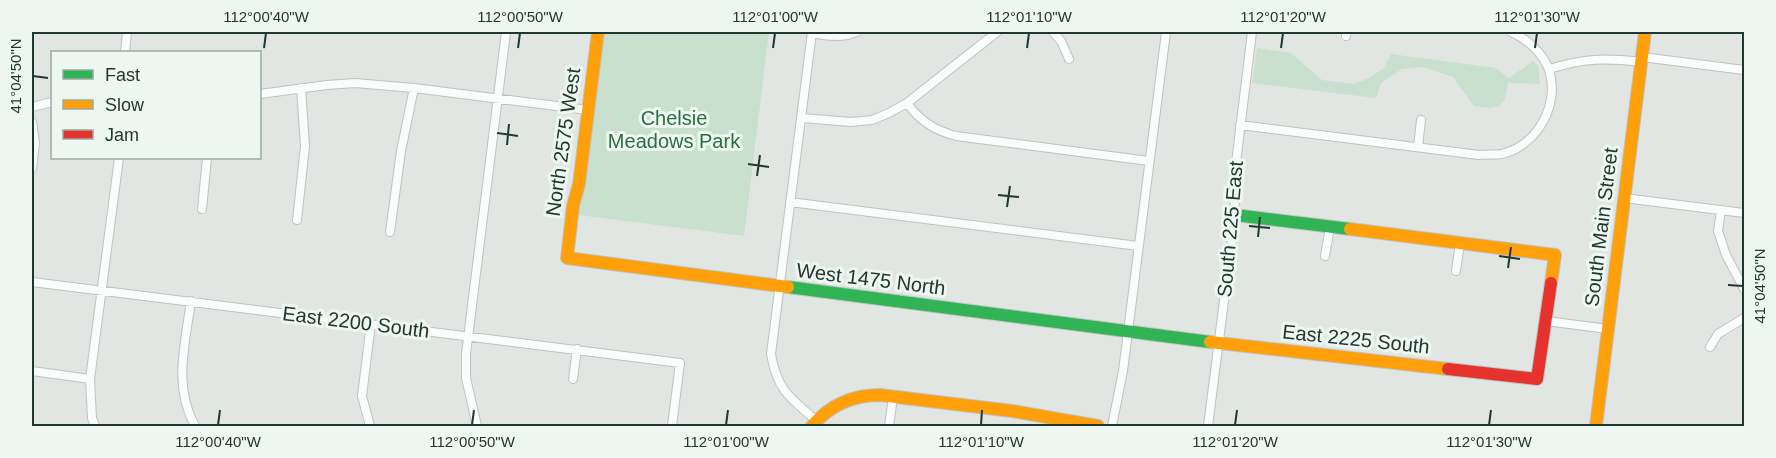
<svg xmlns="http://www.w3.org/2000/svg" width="1776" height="458" viewBox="0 0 1776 458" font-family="Helvetica,sans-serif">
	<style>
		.green { fill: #c9e0ce }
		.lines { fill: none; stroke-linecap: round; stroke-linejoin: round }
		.street-casing { stroke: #bec3c0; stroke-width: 10 }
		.fast-casing { stroke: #bdc4c0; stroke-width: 14 }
		.slow-casing { stroke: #bdc4c0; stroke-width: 14 }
		.jam-casing { stroke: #bdc4c0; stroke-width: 14 }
		.street { stroke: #fafbfb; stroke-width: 8 }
		.fast { stroke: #30b455; stroke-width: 12 }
		.slow { stroke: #ff9f0a; stroke-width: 12 }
		.jam { stroke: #e5322d; stroke-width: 12 }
		.ticks { fill: none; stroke: #20382f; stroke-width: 2 }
		.labels { text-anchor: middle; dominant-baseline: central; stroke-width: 6; stroke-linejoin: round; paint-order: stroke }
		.park-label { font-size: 20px; fill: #2b6e3f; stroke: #eef6f1 }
		.street-label { font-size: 20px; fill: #20382f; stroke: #eef6f1 }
		.neatline { fill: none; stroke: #20382f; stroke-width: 2 }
		.ticks-label { font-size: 15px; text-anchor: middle; fill: #20382f }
	</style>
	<rect width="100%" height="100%" fill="#e1e6e3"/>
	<path class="green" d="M604 32H769L744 236 578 215 585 186Z
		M1257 48 1291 53 1322 80 1354 84 1369 78 1384 68 1391 54 1496 68 1509 78 1533 61 1538 66 1540 84 1508 83 1505 99 1500 106 1490 108 1474 106 1453 77 1423 67 1402 69 1381 83 1376 98 1252 83Z"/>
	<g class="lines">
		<defs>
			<path id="street" d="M812 32 771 354C777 390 790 398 817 421
				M1053 32 1061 41 1069 59
				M812 33C828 36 842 38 857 32
				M1346 36 1347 32
				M125 52 127 32
				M1642 57 1744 70
				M1549 69C1586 58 1603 58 1641 62
				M260 94 327 85 355 83 414 88 588 110
				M907 103C920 121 934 130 956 136L1149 161
				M32 107 52 102
				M802 118 851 122 872 120 889 113 907 103 997 32
				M32 122 35 143 32 168
				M1240 125 1479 155C1487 154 1495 155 1502 154 1538 145 1560 104 1549 70 1543 53 1526 38 1511 32
				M1418 147 1421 120
				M1624 198 1744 213
				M790 202 1138 246
				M202 209 207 158
				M1721 210 1718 231 1726 255 1744 289
				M297 220 305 146 301 88
				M390 232 401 151 414 88
				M1325 256 1330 227
				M1456 271 1460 243
				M32 282 680 363 672 426
				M191 301C185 345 173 386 195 426
				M1546 321 1608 329
				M1710 347 1718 334 1744 318
				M32 371 90 379
				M573 379 577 349
				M95 426 92 418 90 379 119 158
				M370 426 362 396 371 323
				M477 426 466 378V354L506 32
				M889 426 893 397
				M1112 426 1123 371 1166 32
				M1208 426 1235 215 1234 179 1252 32"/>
			<path id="fast" d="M1235 215 1350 229
				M788 287 1210 342"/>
			<path id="slow" d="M598 32 579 184 573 206 567 258 788 287
				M1350 229 1555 255 1551 283
				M1210 342 1448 369
				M812 426C830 405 852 395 880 395L1012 411 1098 426
				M1596 426 1645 32"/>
			<path id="jam" d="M1448 369 1537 379 1551 283"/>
		</defs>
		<use href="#street" class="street-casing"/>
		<use href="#fast" class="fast-casing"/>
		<use href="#slow" class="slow-casing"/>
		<use href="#jam" class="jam-casing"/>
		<use href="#street" class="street"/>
		<use href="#fast" class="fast"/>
		<use href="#slow" class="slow"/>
		<use href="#jam" class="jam"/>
	</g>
	<path class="ticks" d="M264 48 266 33M518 48 520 33M773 48 775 33M1027 48 1029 33M1281 48 1283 33M1535 48 1537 33M33 76 48 78M497 133 518 136M507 145 509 124M748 164 769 167M757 176 760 155M998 195 1019 197M1007 207 1010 186M1249 226 1270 228M1258 237 1260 217M1499 256 1520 259M1508 268 1511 247M1728 285 1743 286M218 425 220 410M472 425 474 410M726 425 728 410M981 425 982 410M1235 425 1237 410M1489 425 1491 410"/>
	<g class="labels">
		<g class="park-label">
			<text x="674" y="118">Chelsie<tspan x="674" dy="23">Meadows Park</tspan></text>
		</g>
		<g class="street-label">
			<text transform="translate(563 142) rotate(-82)">North 2575 West</text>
			<text transform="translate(1601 227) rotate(-83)">South Main Street</text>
			<text transform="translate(1230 229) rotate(-85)">South 225 East</text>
			<text transform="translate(871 279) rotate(7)">West 1475 North</text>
			<text transform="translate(356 322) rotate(7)">East 2200 South</text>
			<text transform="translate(1356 339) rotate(6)">East 2225 South</text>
		</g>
	</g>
	<rect width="1776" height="458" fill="none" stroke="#eef6f1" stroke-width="66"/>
	<rect x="51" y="51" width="210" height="108" fill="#eef6f1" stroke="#9caaa3" stroke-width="1.5"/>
	<rect x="63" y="70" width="30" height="9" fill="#30b455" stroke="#9caaa3" stroke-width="1.5"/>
	<text x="105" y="81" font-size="18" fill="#20382f">Fast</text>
	<rect x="63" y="100" width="30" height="9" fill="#ff9f0a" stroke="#9caaa3" stroke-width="1.5"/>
	<text x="105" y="111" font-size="18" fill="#20382f">Slow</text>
	<rect x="63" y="130" width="30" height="9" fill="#e5322d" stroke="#9caaa3" stroke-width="1.5"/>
	<text x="105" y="141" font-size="18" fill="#20382f">Jam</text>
	<rect x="33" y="33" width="1710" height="392" class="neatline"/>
	<g class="ticks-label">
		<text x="266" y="22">112°00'40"W</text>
		<text x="520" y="22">112°00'50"W</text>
		<text x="775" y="22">112°01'00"W</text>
		<text x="1029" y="22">112°01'10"W</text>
		<text x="1283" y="22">112°01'20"W</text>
		<text x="1537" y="22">112°01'30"W</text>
		<text transform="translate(16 76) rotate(-90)" y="5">41°04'50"N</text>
		<text transform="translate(1760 286) rotate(-90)" y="5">41°04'50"N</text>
		<text x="218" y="447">112°00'40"W</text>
		<text x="472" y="447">112°00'50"W</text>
		<text x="726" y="447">112°01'00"W</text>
		<text x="981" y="447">112°01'10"W</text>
		<text x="1235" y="447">112°01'20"W</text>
		<text x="1489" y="447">112°01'30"W</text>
	</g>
</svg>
